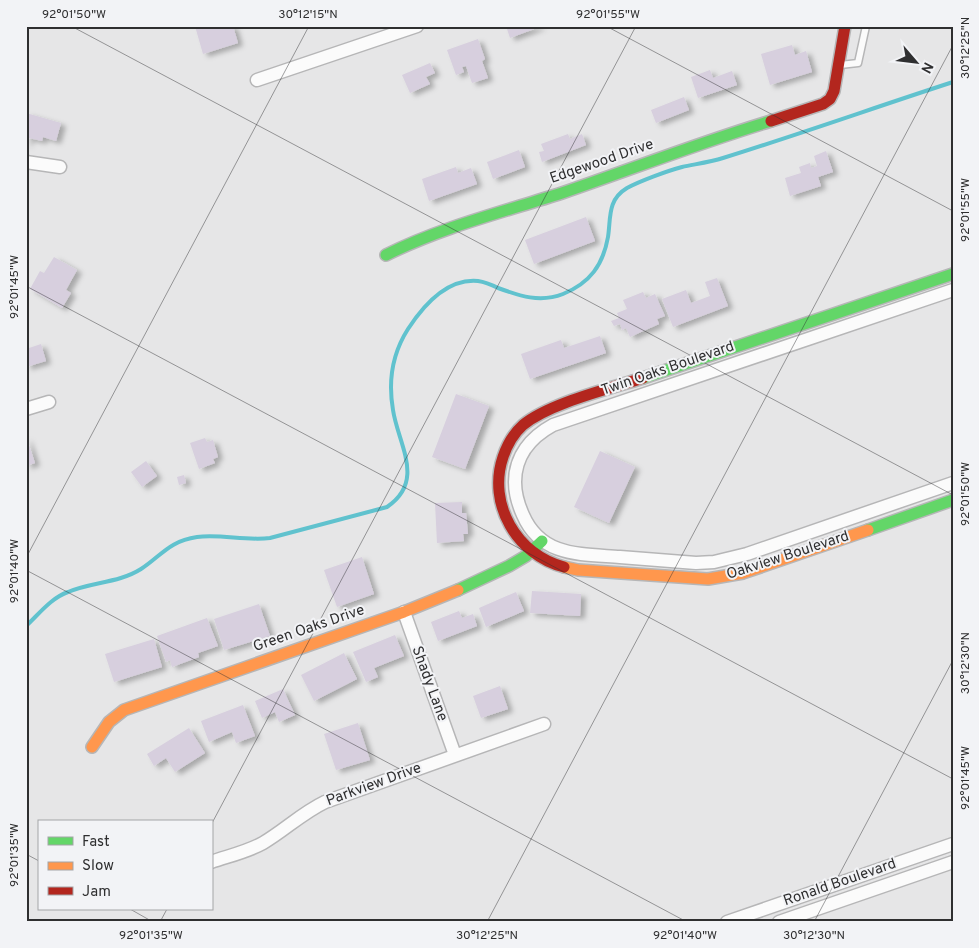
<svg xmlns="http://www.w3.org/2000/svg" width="979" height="948" viewBox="0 0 979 948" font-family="Overpass,sans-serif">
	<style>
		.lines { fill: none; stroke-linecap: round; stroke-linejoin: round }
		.stream { stroke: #60c2ce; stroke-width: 4 }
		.building { fill: #d7cfde; filter: url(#shadow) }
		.lane-casing { stroke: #b6b6b7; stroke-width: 9 }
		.street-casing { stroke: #b6b6b7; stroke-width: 15 }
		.fast-casing { stroke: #b6b6b7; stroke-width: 14 }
		.slow-casing { stroke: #b6b6b7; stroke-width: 14 }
		.jam-casing { stroke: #b6b6b7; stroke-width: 14 }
		.lane { stroke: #fbfbfb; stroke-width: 6 }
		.street { stroke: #fbfbfb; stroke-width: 12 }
		.fast { stroke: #63d668; stroke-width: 11 }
		.slow { stroke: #ff974d; stroke-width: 11 }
		.jam { stroke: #b3261e; stroke-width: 11 }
		.ticks { fill: none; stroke: #2f2f30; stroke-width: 1; stroke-opacity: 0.45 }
		.labels { text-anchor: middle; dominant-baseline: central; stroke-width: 4; stroke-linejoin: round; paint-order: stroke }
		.street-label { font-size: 15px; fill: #2f2f30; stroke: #f2f3f6 }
		.neatline { fill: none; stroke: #2f2f30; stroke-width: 2 }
		.ticks-label { font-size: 12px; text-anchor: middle; fill: #2f2f30 }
	</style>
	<defs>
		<filter id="shadow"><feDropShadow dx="5" dy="3" stdDeviation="2.5" flood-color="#0004"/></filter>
	</defs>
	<rect width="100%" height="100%" fill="#e6e6e7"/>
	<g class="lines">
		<path class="stream" d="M26 626C39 614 51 598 68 592 91 582 119 583 141 569 161 556 169 541 197 537 221 534 246 541 270 538L387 507C426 481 398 444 393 410 388 381 392 354 408 329 423 306 447 278 478 281 485 282 492 285 498 288 520 296 540 303 563 294 590 283 603 265 608 237 611 218 607 200 627 188 640 181 667 171 682 167 696 164 710 162 723 158 800 134 876 107 953 82"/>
	</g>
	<path class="building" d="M195 26H233L238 43 203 54Z
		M506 26H542L510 38Z
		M478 39 485 59 482 61 488 78 472 83 466 66 462 67 464 72 456 75 447 50Z
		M792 45 795 55 806 51 812 72 770 85 761 54Z
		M430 63 435 73 426 77 430 84 410 93 402 75Z
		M710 70 713 78 732 71 737 85 698 98 691 77Z
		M684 97 689 110 656 123 651 110Z
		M26 113 61 123 56 141 43 137 42 141 29 138 26 146Z
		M568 134 570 139 582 134 586 145 542 162 539 152 544 151 541 144Z
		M519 150 525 167 493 179 487 162Z
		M826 151 833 172 818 177 821 186 790 196 785 178 801 173 799 167 810 163 811 168 817 166 814 156Z
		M456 167 458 173 471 168 477 184 429 201 422 179Z
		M586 217 595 241 534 264 525 240Z
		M54 257 77 270 66 290 71 293 62 308 30 289 40 271 44 273Z
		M717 278 728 306 673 327 662 299 686 290 691 303 710 296 705 282Z
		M643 292 646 298 655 294 665 316 657 319 659 324 630 337 626 328 622 330 620 324 614 326 611 321 619 318 617 313 627 309 623 300Z
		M600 336 606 353 530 379 521 354 561 340 564 348Z
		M41 344 46 361 26 367V349Z
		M456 394 489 406 465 469 432 457Z
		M26 436 35 463 26 466Z
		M205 438 207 442 213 440 218 457 213 459 215 463 199 469 190 443Z
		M600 451 635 467 609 523 574 507Z
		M146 461 157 476 142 487 131 472Z
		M184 475 186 483 179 485 177 477Z
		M462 502V513H466L468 534H463L464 541 437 543 435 503Z
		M362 557 374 594 337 607 324 570Z
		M532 591 581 594 580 616 530 613Z
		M516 592 524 611 486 627 479 608Z
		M259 604 270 636 224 650 214 619Z
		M459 611 462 618 473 614 477 626 438 641 431 622Z
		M207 618 218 646 198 653 199 657 172 667 170 660 166 662 157 636Z
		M395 635 404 656 374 668 378 677 366 682 353 652Z
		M154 639 162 667 114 682 105 654Z
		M344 653 357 679 314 701 301 675Z
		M500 686 508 709 481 718 473 696Z
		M283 689 295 715 279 722 275 712 262 718 255 701Z
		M243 705 255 736 236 743 232 732 209 742 201 721Z
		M358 723 370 760 336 770 324 734Z
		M189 728 205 753 175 772 166 758 154 766 147 754Z"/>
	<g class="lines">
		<defs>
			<path id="lane" d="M840 65 858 63 866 26"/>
			<path id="street" d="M257 80 417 26
				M26 162 60 167
				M953 290 553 425C531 437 515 456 515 482 515 494 518 504 523 515 541 557 581 554 620 557 646 559 671 561 696 563L714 562 747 554 953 483
				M26 409 49 402
				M404 612 455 755
				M211 862C228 856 247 852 263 843 285 830 302 813 325 802L544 724
				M727 922 953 844
				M779 922 953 862"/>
			<path id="fast" d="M386 255C442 227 503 212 562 193 632 169 701 142 771 121
				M643 378 953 274
				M868 530 953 500
				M458 590 509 566 526 556 542 541"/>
			<path id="slow" d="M564 567 578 570 708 579 743 573 868 530
				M92 747 109 722 124 710 404 612 458 590"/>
			<path id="jam" d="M771 121 823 104 830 99 834 91 845 26
				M564 567C517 555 487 504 503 457 507 445 513 434 523 425 550 403 609 389 643 378"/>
		</defs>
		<use href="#lane" class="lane-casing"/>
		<use href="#street" class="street-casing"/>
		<use href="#fast" class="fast-casing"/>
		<use href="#slow" class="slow-casing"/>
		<use href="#jam" class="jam-casing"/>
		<use href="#lane" class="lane"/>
		<use href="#street" class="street"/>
		<use href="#fast" class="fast"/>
		<use href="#slow" class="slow"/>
		<use href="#jam" class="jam"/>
	</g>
	<path class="ticks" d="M71 26 953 495M606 26 953 211M26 286 953 779M26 558 309 26M26 570 687 922M211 825 636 26M26 854 39 861M130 909 153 922M160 922 167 909M487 922 953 45M814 922 953 660"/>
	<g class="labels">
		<g class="street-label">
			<text transform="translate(602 162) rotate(-19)">Edgewood Drive</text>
			<text transform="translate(668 369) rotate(-19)">Twin Oaks Boulevard</text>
			<text transform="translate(788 556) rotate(-18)">Oakview Boulevard</text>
			<text transform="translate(309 629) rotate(-19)">Green Oaks Drive</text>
			<text transform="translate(429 684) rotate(70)">Shady Lane</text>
			<text transform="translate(374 785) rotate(-20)">Parkview Drive</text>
			<text transform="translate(840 883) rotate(-19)">Ronald Boulevard</text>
		</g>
	</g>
	<rect width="979" height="948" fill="none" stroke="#f2f3f6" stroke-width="55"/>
	<rect x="38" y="820" width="175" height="90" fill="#f2f3f6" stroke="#a4a5a7"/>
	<rect x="48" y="837" width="25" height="8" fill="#63d668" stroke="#a4a5a7"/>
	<text x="82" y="846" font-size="15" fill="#2f2f30">Fast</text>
	<rect x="48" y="862" width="25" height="8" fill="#ff974d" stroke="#a4a5a7"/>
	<text x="82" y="870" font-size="15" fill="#2f2f30">Slow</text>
	<rect x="48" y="887" width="25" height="8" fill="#b3261e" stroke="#a4a5a7"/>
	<text x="82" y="896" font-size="15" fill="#2f2f30">Jam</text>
	<g transform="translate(916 62) rotate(118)" stroke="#f2f3f6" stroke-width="4" paint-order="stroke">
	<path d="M0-4L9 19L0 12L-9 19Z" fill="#2f2f30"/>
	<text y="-8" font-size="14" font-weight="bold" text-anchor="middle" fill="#2f2f30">N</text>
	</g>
	<rect x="28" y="28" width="924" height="892" class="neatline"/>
	<g class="ticks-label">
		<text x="74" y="18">92°01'50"W</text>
		<text x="308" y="18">30°12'15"N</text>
		<text x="608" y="18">92°01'55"W</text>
		<text transform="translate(965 48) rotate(-90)" y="4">30°12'25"N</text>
		<text transform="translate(965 210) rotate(-90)" y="4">92°01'55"W</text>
		<text transform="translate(14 287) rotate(-90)" y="4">92°01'45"W</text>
		<text transform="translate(965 494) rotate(-90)" y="4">92°01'50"W</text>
		<text transform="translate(14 571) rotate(-90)" y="4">92°01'40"W</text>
		<text transform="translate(965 663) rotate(-90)" y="4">30°12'30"N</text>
		<text transform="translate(965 778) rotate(-90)" y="4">92°01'45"W</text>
		<text transform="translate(14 855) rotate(-90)" y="4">92°01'35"W</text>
		<text x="151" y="939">92°01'35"W</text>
		<text x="487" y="939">30°12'25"N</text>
		<text x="685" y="939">92°01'40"W</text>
		<text x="814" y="939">30°12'30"N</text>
	</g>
</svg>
